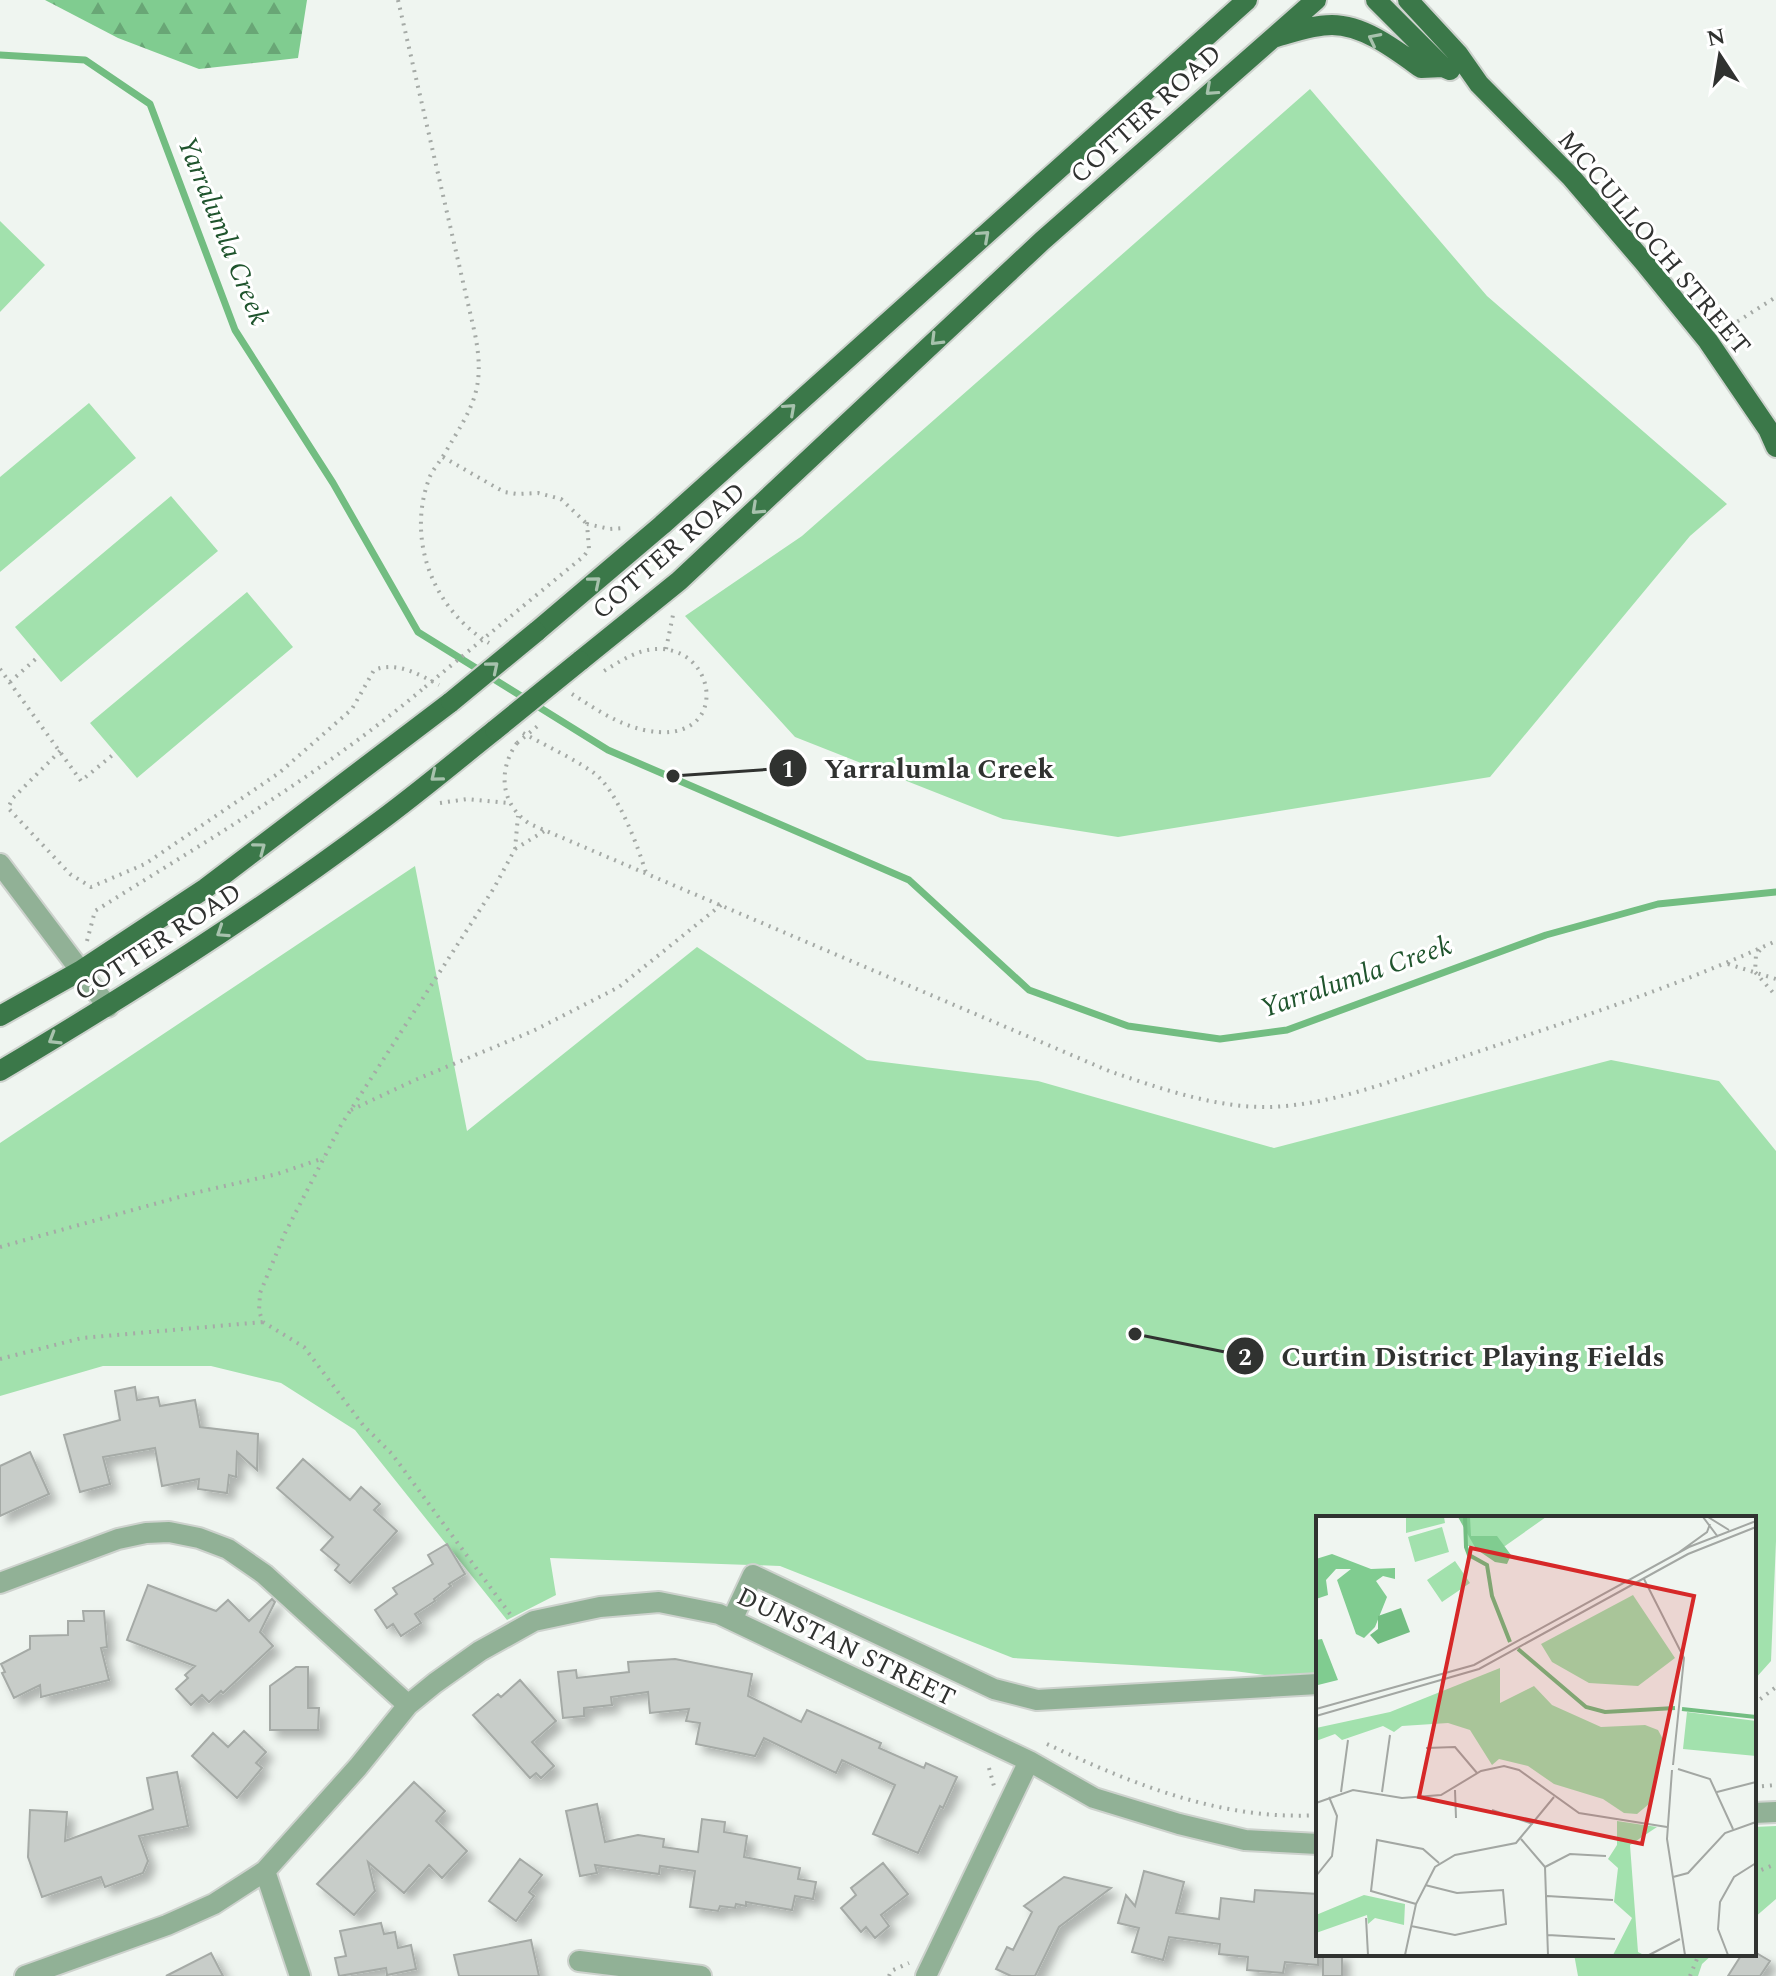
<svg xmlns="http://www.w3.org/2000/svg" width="1776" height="1976" viewBox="0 0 1776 1976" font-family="Spectral,serif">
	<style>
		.green { fill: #a2e1ad }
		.forest { fill: url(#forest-firs) }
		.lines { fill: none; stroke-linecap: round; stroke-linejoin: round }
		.stream { stroke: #72bd81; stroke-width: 7 }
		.building { fill: #c8cdc9; stroke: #a5aaa6; stroke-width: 2; filter: url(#shadow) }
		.minor-casing { stroke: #cdd2cd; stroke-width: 24 }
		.major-casing { stroke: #cdd2cd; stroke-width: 24 }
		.path { stroke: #a5aaa6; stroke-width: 4; stroke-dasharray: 2 6; stroke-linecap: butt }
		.minor { stroke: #91b196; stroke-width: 20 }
		.major { stroke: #3b7849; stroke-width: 20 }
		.major-bridge-casing { stroke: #cdd2cd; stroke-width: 24; stroke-linecap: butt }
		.path-bridge { stroke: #a5aaa6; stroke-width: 4; stroke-dasharray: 2 6; stroke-linecap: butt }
		.major-bridge { stroke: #3b7849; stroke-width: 20 }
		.oneway { stroke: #a7c2ad }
		.labels { text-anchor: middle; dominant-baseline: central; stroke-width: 6; stroke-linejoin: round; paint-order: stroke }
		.street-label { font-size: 26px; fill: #303230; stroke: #fff }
		.water-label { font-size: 28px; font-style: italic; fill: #1f542d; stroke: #fff }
		.inset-river { fill: none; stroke: #72bd81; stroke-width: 4 }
		.inset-road { fill: none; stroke: #a3a7a3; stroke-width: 2 }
		.view { fill: #d62828; fill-opacity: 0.15; stroke: #d62828; stroke-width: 4 }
		.inset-edge { fill: none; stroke: #303230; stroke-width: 4 }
		.leader { fill: none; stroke: #303230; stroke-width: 3 }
		.callout-dot { fill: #303230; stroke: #fff; stroke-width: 3 }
		.mark-label { font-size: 24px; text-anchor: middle; font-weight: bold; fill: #fff }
		.callout-label { font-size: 28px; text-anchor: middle; font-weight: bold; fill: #303230; stroke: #fff; stroke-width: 6; stroke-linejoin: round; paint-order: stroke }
	</style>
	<defs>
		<pattern id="forest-firs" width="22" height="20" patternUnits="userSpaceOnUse" patternTransform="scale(2)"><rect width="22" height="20" fill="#80cc90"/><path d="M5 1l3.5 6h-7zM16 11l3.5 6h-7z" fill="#69a676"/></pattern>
		<filter id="shadow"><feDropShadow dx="7" dy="7" stdDeviation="4" flood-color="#0004"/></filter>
	</defs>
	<rect width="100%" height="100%" fill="#eff5f0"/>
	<path class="green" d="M1310 89 1487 296 1727 504 1690 536 1490 777 1118 837 1003 819 795 737 685 616 802 536Z
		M0 221 45 265 0 312Z
		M89 403 136 458 0 572V477Z
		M171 496 218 551 61 682 15 627Z
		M247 592 293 647 137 778 90 723Z
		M415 866 467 1131 697 947 867 1060 1038 1081 1274 1148 1611 1060 1719 1081 1776 1151V1541L1771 1661 1754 1680V1518H1318V1682L1234 1671 1013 1658 780 1566 550 1558 556 1595 507 1620 355 1430 281 1383 211 1366H103L0 1396V1143Z
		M1776 1826V1899L1754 1918V1827Z
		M1574 1954H1713L1702 1964 1698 1976H1578Z"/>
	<path class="forest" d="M45 0H307L298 58 199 69 118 38Z"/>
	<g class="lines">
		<path class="stream" d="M0 55 85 60 150 104 235 330 333 483 418 632 608 750 909 880 1029 990 1128 1026 1220 1039 1287 1030 1546 935 1658 904 1776 892"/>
	</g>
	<path class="building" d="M135 1387 137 1400 158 1397 160 1406 195 1400 200 1427 258 1434 257 1470 237 1452 236 1477 229 1475 227 1493 198 1489 199 1479 162 1486 155 1448 103 1457 110 1484 80 1492 64 1435 120 1420 115 1391Z
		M30 1452 49 1494 0 1516V1466Z
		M303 1459 350 1500 361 1487 380 1504 374 1510 397 1531 350 1583 335 1570 339 1565 321 1550 333 1537 277 1488Z
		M447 1544 465 1574 449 1584 451 1586 434 1599 435 1601 415 1614 421 1623 401 1636 393 1624 387 1628 375 1610 397 1594 393 1588 433 1564 428 1555Z
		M148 1585 216 1611 228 1600 249 1621 272 1599 275 1602 260 1632 273 1646 223 1693 221 1691 209 1702 202 1695 191 1705 176 1689 188 1678 185 1675 195 1666 127 1640Z
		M83 1611H104L107 1647 101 1648 109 1680 41 1697 40 1685 14 1698 2 1673 5 1672 1 1664 30 1649V1636L68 1635V1621H84Z
		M675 1659 752 1674 748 1696 801 1722 807 1710 881 1743 879 1748 924 1768 926 1763 957 1777 943 1808 940 1806 918 1853 873 1834 895 1785 842 1760 836 1773 764 1738 755 1756 696 1744 700 1723 686 1721 689 1709 650 1713 648 1692 611 1697 612 1705 584 1708V1716L563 1718 558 1672 576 1670 577 1678 629 1672 628 1662Z
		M296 1667H308V1708H319L318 1730H270V1686Z
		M520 1680 556 1721 532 1742 554 1766 541 1778 536 1773 530 1778 473 1715 498 1694 501 1697Z
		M244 1731 266 1752 256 1763 262 1768 237 1798 192 1756 213 1733 228 1747Z
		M177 1772 188 1826 139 1836 148 1861 143 1873 105 1887 101 1877 42 1897 28 1857 30 1810 67 1812 65 1841 153 1809 147 1778Z
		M414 1782 445 1811 436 1821 467 1851 442 1878 429 1865 404 1893 368 1862 375 1891 354 1915 317 1884Z
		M597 1804 605 1842 638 1835 664 1839 663 1847 698 1852 702 1819 725 1822 724 1832 747 1836 744 1857 800 1868 798 1879 816 1882 813 1899 795 1896 792 1910 746 1902V1906L736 1904 735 1908 720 1906 718 1911 690 1907 695 1871 660 1866 659 1874 595 1865 597 1873 580 1876 566 1811Z
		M520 1859 542 1875 529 1892 534 1896 516 1921 489 1901Z
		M883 1863 908 1894 881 1915 889 1926 875 1938 866 1927 861 1932 841 1908 856 1895 851 1888Z
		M1144 1871 1184 1882 1176 1913 1219 1919 1221 1898 1254 1902 1255 1890 1318 1894V1965L1285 1962 1283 1973 1247 1970 1248 1957 1219 1954 1220 1944 1169 1937 1163 1960 1132 1952 1139 1928 1118 1923 1126 1895 1135 1906Z
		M1064 1877 1111 1888 1059 1927 1035 1976H1011L996 1969 1007 1947 1013 1950 1032 1912 1024 1906Z
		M381 1923 384 1934 395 1932 398 1948 411 1945 416 1969 387 1975 386 1968 339 1976 335 1958 346 1956 340 1931Z
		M531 1940 539 1976H459L454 1955Z
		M211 1953 223 1976H166Z
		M1323 1954H1342V1976H1323Z
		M1742 1954H1758L1770 1961 1760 1976H1728Z"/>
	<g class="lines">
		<defs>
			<path id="minor" d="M0 864 108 1007
				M0 1583 118 1539 146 1533 169 1532 199 1538 228 1549 264 1574 408 1705
				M732 1620 753 1575 994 1689 1037 1700 1318 1684
				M1754 1813 1776 1812
				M265 1871 300 1976
				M579 1961 701 1976
				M25 1976 167 1925 214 1904 265 1871 358 1767 408 1705 435 1683 480 1651 534 1621 600 1607 659 1602 719 1614 1029 1761 1094 1798 1179 1824 1245 1840 1318 1844
				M926 1976 1029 1761"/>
			<path id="major" d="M1376 0 1443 67 1450 70
				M1408 0 1458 54 1479 84 1571 177 1643 261 1708 341 1768 429 1776 447
				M1276 37C1294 32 1313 25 1332 25 1364 25 1396 50 1421 68L1443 67
				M536 632 662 525 1247 0
				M580 661 679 581 1042 241 1316 0
				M0 1016 80 971 206 888 451 702
				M0 1071C129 994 256 914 376 824 417 794 456 761 495 730"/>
		</defs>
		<use href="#minor" class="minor-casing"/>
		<use href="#major" class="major-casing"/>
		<path class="path" d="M398 0 475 334C486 390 472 407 445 453 440 462 432 470 429 479 406 541 434 610 489 643
			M1724 330 1776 297
			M443 457 504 492 517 494 538 493 561 499 587 524
			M511 616 584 556 589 549 587 524 610 529 624 528
			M666 649 673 615
			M0 669 81 781 115 753
			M10 682 39 656
			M572 694C594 708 617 724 644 730 729 748 720 651 661 649 640 648 622 660 604 671
			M523 733C546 746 573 758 594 773 617 790 638 846 646 873
			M517 743C497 771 501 805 530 824L1109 1071C1159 1088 1215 1108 1269 1107 1337 1105 1404 1076 1468 1055 1572 1020 1676 987 1776 941
			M60 751 13 798 8 808 70 874 91 887 145 864 279 773 352 709 374 670C397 661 418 674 439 685
			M440 803 467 799 509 803
			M515 849 546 830
			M87 941 95 911C208 840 323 773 425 687
			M1760 950 1756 955 1755 972 1776 996
			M1728 964 1776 979
			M351 1110 415 1080 533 1031 619 987 721 905
			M0 1247 190 1194 277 1174 324 1158
			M0 1359 82 1338 263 1322
			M510 1614 392 1454 363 1425 304 1347 263 1322 259 1311 260 1293 285 1233 341 1125 494 888 515 849 518 816
			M1754 1704 1776 1687
			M1047 1744C1132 1784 1223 1821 1318 1815
			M989 1768 994 1786
			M1754 1787 1776 1785
			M1754 1873 1776 1864
			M889 1976 891 1971 909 1963
			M1690 1976 1699 1954"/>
		<use href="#minor" class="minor"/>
		<use href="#major" class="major"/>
		<defs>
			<path id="major-bridge" d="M451 702 536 632
				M495 730 580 661"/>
		</defs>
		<use href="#major-bridge" class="major-bridge-casing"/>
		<path class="path-bridge" d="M425 687 511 616
			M517 743 540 724"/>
		<use href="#major-bridge" class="major-bridge"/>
	</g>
	<defs><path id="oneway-chevron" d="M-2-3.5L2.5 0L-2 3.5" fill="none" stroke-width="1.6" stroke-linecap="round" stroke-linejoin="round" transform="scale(2)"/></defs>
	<g class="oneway">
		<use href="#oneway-chevron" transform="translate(1374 39) rotate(-153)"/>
		<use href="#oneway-chevron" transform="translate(1211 90) rotate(138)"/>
		<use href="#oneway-chevron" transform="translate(984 236) rotate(-42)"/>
		<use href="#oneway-chevron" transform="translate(936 340) rotate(135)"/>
		<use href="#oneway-chevron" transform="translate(790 409) rotate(-42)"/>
		<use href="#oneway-chevron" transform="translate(757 509) rotate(137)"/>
		<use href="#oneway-chevron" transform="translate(595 582) rotate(-40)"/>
		<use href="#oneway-chevron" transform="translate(493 667) rotate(-40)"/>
		<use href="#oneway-chevron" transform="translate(436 776) rotate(141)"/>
		<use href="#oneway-chevron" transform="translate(260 848) rotate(-37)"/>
		<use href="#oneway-chevron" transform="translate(222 932) rotate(147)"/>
		<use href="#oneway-chevron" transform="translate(54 1039) rotate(149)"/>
	</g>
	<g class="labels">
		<g class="street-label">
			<text transform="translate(1146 114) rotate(-42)">COTTER ROAD</text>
			<text transform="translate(1654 243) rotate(50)">MCCULLOCH STREET</text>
			<text transform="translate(669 551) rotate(-41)">COTTER ROAD</text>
			<text transform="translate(158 942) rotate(-33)">COTTER ROAD</text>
			<text transform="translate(846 1647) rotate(26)">DUNSTAN STREET</text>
		</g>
		<g class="water-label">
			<text transform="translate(223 231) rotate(68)">Yarralumla Creek</text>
			<text transform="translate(1356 977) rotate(-19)">Yarralumla Creek</text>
		</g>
	</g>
	<g transform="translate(1316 1516)">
		<rect width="440" height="440" fill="#eff5f0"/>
		<path d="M90 1H128L129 7 90 17ZM151 1H230L189 30H151ZM126 11 133 36 99 46 92 21ZM139 45 154 67 126 86 111 64ZM317 79 359 142 322 170 273 167 236 146 225 128ZM184 152V187L218 170 236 189 285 211 329 209 342 214 349 227 333 288 321 298 308 297 287 283 238 268 212 250 183 243 176 249 154 214 132 207 86 210 78 216 67 210 26 224 19 218 0 225V212L74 196ZM371 196 440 205V240L367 233ZM301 305 341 311 314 329 322 436 328 439H297L316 402 298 386 302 352 292 343 301 329ZM48 379 89 388 88 409 59 402 52 408 51 399 0 417V399Z" fill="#a2e1ad"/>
		<path d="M142 1H154L155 20H181L195 39 191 48 179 46 160 33ZM16 38 55 53 79 52V63L67 60 60 65 71 81 59 111 48 122 40 118 21 64 35 53H20L10 64 12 79 0 83V43ZM6 123 22 164 2 169 0 124Z" fill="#80cc90"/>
		<path d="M85 92 94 116 62 128 54 119 62 113V100Z" fill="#72bd81"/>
		<path class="inset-river" d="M149 1 150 31 153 39 171 49 176 80 194 126M202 133 270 191 289 196 359 192M366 193 440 201"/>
		<path class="inset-road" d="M387 1 402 21M392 1 413 14M362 37 391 16 394 8M328 63 368 142 357 249M0 193 158 149 373 31 440 5M0 200 163 153 372 38 440 11M110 232 139 231 161 257M362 253 394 263 417 313M356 254 351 323 369 439M139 274 140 302M25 276 32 224M66 276 74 219M401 276 440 266M0 287 37 274 86 282 125 279 165 255 188 250 203 254 263 297 351 311M176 294 217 308M205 323 229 351 232 439M229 351 254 338 290 340M0 360 16 340 21 300 13 281M357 361 372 357 409 317 440 306M231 380 297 384M100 388 55 375 61 324 107 333 123 347M50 402 52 439M95 410 139 419 190 408 187 374 141 377 109 369M232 419 299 423M89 439 100 388 119 351 139 339 200 327 238 281M333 439 364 423M412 439 402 413 404 386 418 361 440 347"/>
		<path class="view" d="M155 32 378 80 326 328 103 281Z"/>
		<rect width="440" height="440" class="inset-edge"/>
	</g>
	<path class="leader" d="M673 776L788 768M1135 1334L1245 1356"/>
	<g class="callout-dot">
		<circle cx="673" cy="776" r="8"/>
		<circle cx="1135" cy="1334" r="8"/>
		<circle cx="788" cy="768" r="20"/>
		<circle cx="1245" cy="1356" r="20"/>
	</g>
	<g class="mark-label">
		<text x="788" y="777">1</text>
		<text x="1245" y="1365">2</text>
	</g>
	<g class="callout-label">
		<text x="939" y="778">Yarralumla Creek</text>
		<text x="1473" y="1366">Curtin District Playing Fields</text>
	</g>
	<g transform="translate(1720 56) rotate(348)" stroke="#ffffff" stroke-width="6" paint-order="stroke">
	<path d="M0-6L14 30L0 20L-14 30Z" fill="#303230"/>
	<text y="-12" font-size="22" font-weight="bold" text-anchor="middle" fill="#303230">N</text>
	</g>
</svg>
